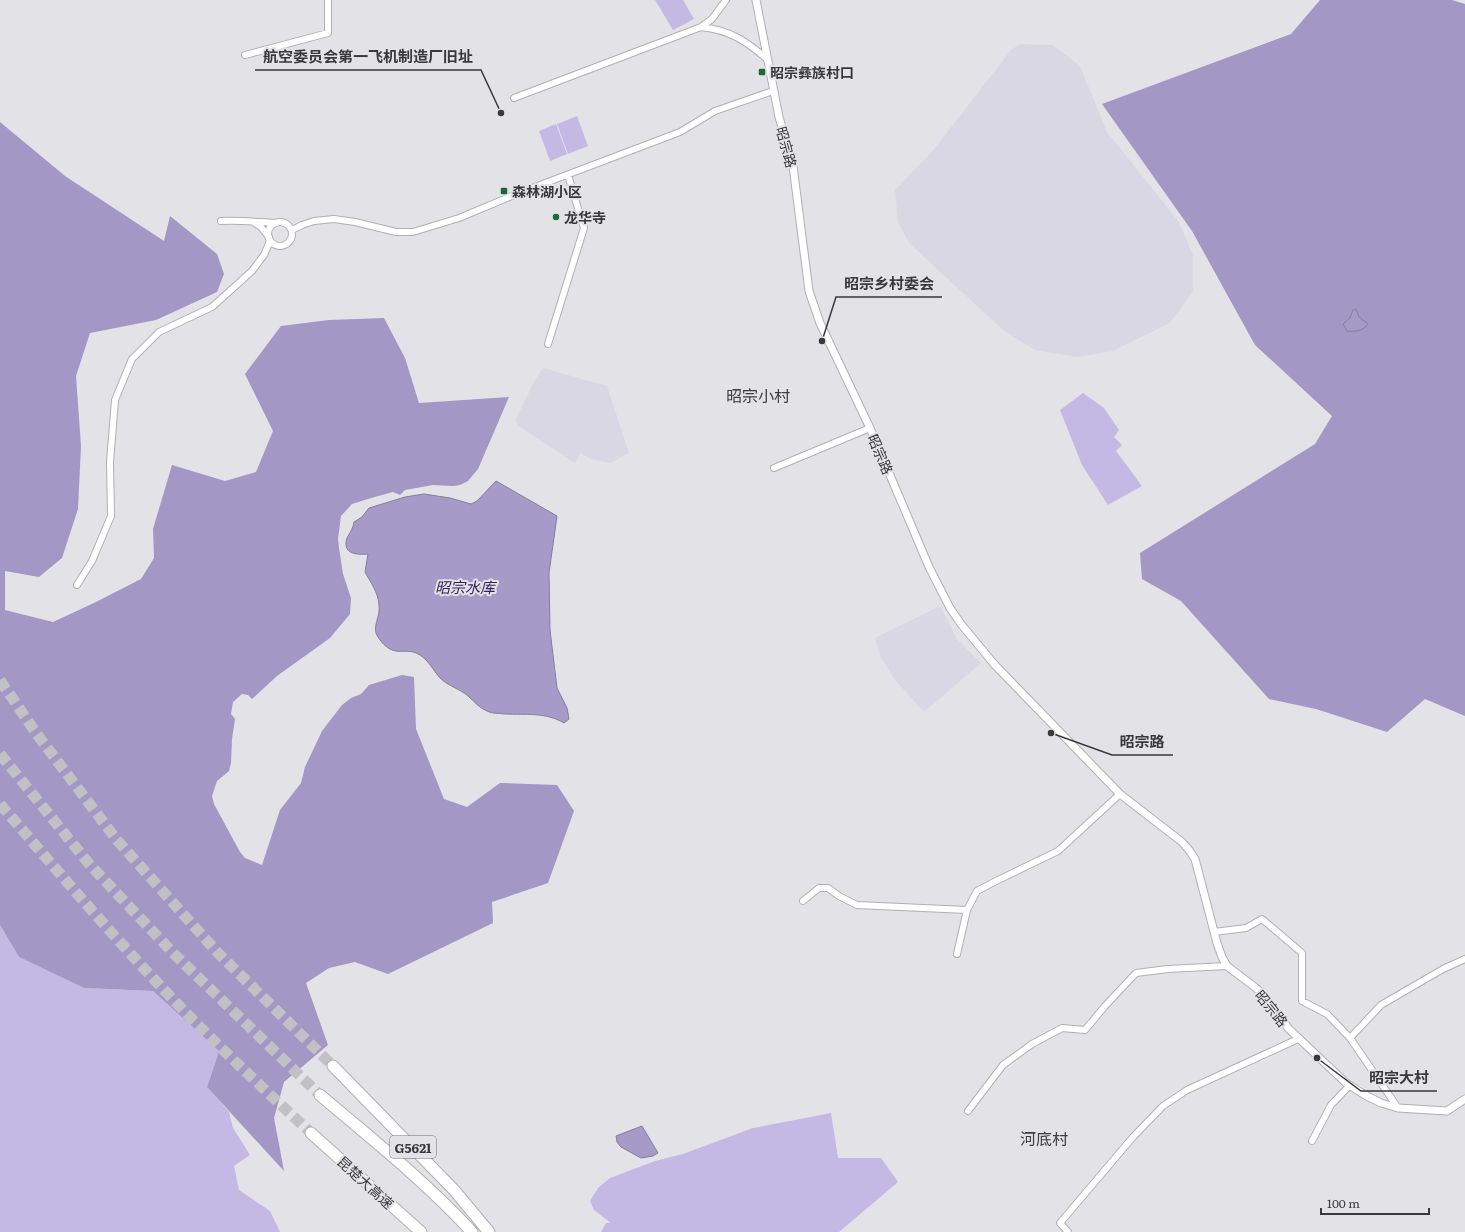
<svg xmlns="http://www.w3.org/2000/svg" width="1465" height="1232" viewBox="0 0 1465 1232" font-family="Literata,'Noto Sans SC',serif">
	<style>
		.built { fill: #dad7e4 }
		.green { fill: #c4b9e4 }
		.forest { fill: #a397c5 }
		.water { fill: #a69ac8; stroke: #857d9e }
		.lines { fill: none; stroke-linecap: round; stroke-linejoin: round }
		.motorway-tunnel { stroke: #c1c0c5; stroke-width: 11; stroke-dasharray: 11 5.5; stroke-linecap: butt }
		.minor-casing { stroke: #b1afb4; stroke-width: 8 }
		.tertiary-casing { stroke: #b1afb4; stroke-width: 9 }
		.motorway-casing { stroke: #b1afb4; stroke-width: 13 }
		.minor { stroke: #fff; stroke-width: 6 }
		.tertiary { stroke: #fff; stroke-width: 7 }
		.motorway { stroke: #fff; stroke-width: 11 }
		.poi-dot { fill: #1c6a39; stroke: #e3e2e7; stroke-width: 1.5 }
		.labels { text-anchor: middle; dominant-baseline: central; stroke-width: 4; stroke-linejoin: round; paint-order: stroke }
		.shield { fill: #e3e2e7; stroke: #6c6c6f; stroke-width: 1 }
		.shield-label { font-size: 13px; font-weight: bold; fill: #39393b }
		.poi-label { font-size: 14px; font-weight: bold; fill: #39393b; stroke: #e3e2e7; text-anchor: start }
		.street-label { font-size: 14px; fill: #39393b; stroke: #e3e2e7 }
		.water-label { font-size: 15px; font-style: italic; fill: #36225a; stroke: #e3e2e7 }
		.quarter-label { font-size: 16px; fill: #3d3c40; stroke: #e3e2e7 }
		.leader { fill: none; stroke: #39393b; stroke-width: 1.5 }
		.callout-dot { fill: #39393b; stroke: #e3e2e7; stroke-width: 1.5 }
		.callout-label { font-size: 15px; text-anchor: middle; font-weight: bold; fill: #39393b; stroke: #e3e2e7; stroke-width: 4; stroke-linejoin: round; paint-order: stroke }
	</style>
	<rect width="100%" height="100%" fill="#e3e2e7"/>
	<path class="built" d="M1020 44 1053 45 1080 66 1107 132 1179 222 1193 255V291L1170 323 1113 351 1077 357 1035 350 1004 331 909 243 898 222 895 190 931 153 1011 50Z
		M543 368 607 386 629 453 611 463 590 459 581 453 575 463 520 427 515 421 535 380Z
		M940 606 957 639 981 663 924 712 895 680 881 658 875 638Z"/>
	<path class="green" d="M655 0H683L694 19 673 30Z
		M577 116 588 146 568 154 557 124Z
		M556 124 567 154 550 161 539 131Z
		M1083 393 1104 408 1119 430 1114 437 1122 445 1116 451 1142 486 1108 505 1082 465 1060 410Z
		M0 925 19 957 84 988 153 991 219 1051 207 1087 229 1112 233 1128 250 1155 234 1166 239 1190 270 1211 280 1232H0Z
		M831 1113 838 1158H881L898 1182 839 1232H601L606 1223H611L594 1210 590 1201 598 1188 610 1178 655 1161 683 1154 753 1128Z"/>
	<path class="forest" d="M1320 0H1452L1465 4V716L1425 699 1387 732 1316 709 1269 699 1181 601 1142 579 1140 553 1315 444 1332 416 1255 345 1192 231 1102 104 1291 34Z
		M0 122 65 176 164 241 170 216 217 254 224 274 217 292 156 320 90 333 76 376 81 446 78 509 62 558 39 577 5 571V610L53 622 96 602 141 579 154 558 153 529 172 465 225 481 256 472 273 431 245 374 281 326 329 320 384 318 405 358 419 403 509 397 478 469 468 481 460 485 453 486 433 485 405 490 400 495 393 492 371 498 352 504 341 516 338 539 339 548 343 574 351 598 350 614 330 638 277 676 252 699 248 695 242 694 233 702 231 714 235 719 232 739 231 763 229 771 217 781 212 796 214 804 240 852 245 858 262 865 280 810 301 783 305 767 322 731 342 705 351 698 361 694 369 685 402 675 414 677 416 729 444 799 467 807 500 783 557 785 574 811 548 883 492 902 493 923 388 974 355 962 329 968 306 983 328 1045 284 1082 274 1118 284 1171 207 1087 219 1051 153 991 84 988 19 957 0 925Z"/>
	<path class="water" d="M1356 309 1359 317 1368 324C1362 331 1356 332 1347 331L1343 324 1350 318 1353 310Z
		M496 481 557 516 549 573 550 630 557 688 567 708 569 719 564 723C546 712 525 715 505 714 499 713 492 714 487 711 479 708 474 701 468 696 460 689 448 686 440 678 433 670 429 661 420 655 404 645 394 661 378 637 371 628 381 616 379 605 378 592 371 583 365 572L368 554C356 555 342 554 347 538 350 532 353 529 354 522L362 517 369 508 405 497 424 494 450 498 471 504 477 501Z
		M642 1126 658 1153 653 1156 641 1158 621 1147 617 1142 616 1136Z"/>
	<g class="lines">
		<path class="motorway-tunnel" d="M0 680 36 733 116 839 217 952 333 1066
			M0 754 90 865 173 953 320 1095
			M0 804C55 868 109 932 167 993 213 1042 262 1087 311 1133"/>
		<defs>
			<path id="minor" d="M726 0 712 19 701 27C730 30 746 41 767 59
				M245 55 328 33V0
				M514 98 701 27
				M221 221C240 220 256 222 275 223
				M268 234a12 12 0 1 1 24 0a12 12 0 1 1-24 0Z
				M255 223 261 227 269 237
				M292 230 302 225 314 221 334 219 355 222 396 232H413L459 218 519 193 680 132 715 111 773 91
				M548 344 584 228 568 175
				M774 468 870 428
				M77 585 92 561 111 516 110 462 115 400 132 359 159 332 212 307 252 271 264 255 270 241
				M803 901 819 888H828L839 896 857 905 967 910 977 891 996 881 1058 851 1120 794
				M1214 932 1246 928 1262 919 1302 953V1001L1327 1014 1350 1038
				M957 954 967 910
				M1398 1108 1350 1038 1381 1005 1443 969 1465 959
				M968 1111 1003 1065 1032 1044 1062 1028 1085 1030 1105 1006 1136 973 1168 969 1227 966
				M1312 1141 1331 1105 1350 1085
				M1068 1232 1060 1223 1133 1137 1163 1106 1187 1090 1298 1039"/>
			<path id="tertiary" d="M756 0 779 117 793 166 809 291 820 323 870 428 929 567 950 608 961 624 994 664 1120 794 1182 842 1189 850 1195 859 1217 943 1222 957 1227 966 1256 988 1264 996 1289 1029 1346 1083 1365 1095 1381 1103 1398 1108 1447 1111 1465 1099"/>
			<path id="motorway" d="M333 1066 454 1190 489 1232
				M320 1095C372 1139 426 1182 472 1232
				M311 1133 421 1232"/>
		</defs>
		<use href="#minor" class="minor-casing"/>
		<use href="#tertiary" class="tertiary-casing"/>
		<use href="#motorway" class="motorway-casing"/>
		<use href="#minor" class="minor"/>
		<use href="#tertiary" class="tertiary"/>
		<use href="#motorway" class="motorway"/>
	</g>
	<g class="poi-dot">
		<rect x="758" y="68" width="8" height="8" rx="2"/>
		<rect x="500" y="187" width="8" height="8" rx="2"/>
		<circle cx="556" cy="217" r="4"/>
	</g>
	<g class="labels">
		<rect class="shield" x="390" y="1136" width="46" height="22" rx="3"/>
		<g class="shield-label">
			<text x="413" y="1147">G5621</text>
		</g>
		<g class="poi-label">
			<text x="770" y="72">昭宗彝族村口</text>
			<text x="512" y="191">森林湖小区</text>
			<text x="564" y="217">龙华寺</text>
		</g>
		<g class="street-label">
			<text transform="translate(787 147) rotate(75)">昭宗路</text>
			<text transform="translate(881 454) rotate(67)">昭宗路</text>
			<text transform="translate(1272 1008) rotate(51)">昭宗路</text>
			<text transform="translate(366 1182) rotate(42)">昆楚大高速</text>
		</g>
		<g class="water-label">
			<text x="465" y="586">昭宗水库</text>
		</g>
		<g class="quarter-label">
			<text x="758" y="395">昭宗小村</text>
			<text x="1044" y="1138">河底村</text>
		</g>
	</g>
	<path class="leader" d="M501 113L481 70H255M822 341L836 297H942M1051 733L1112 755H1173M1317 1058L1361 1091H1437"/>
	<g class="callout-dot">
		<circle cx="501" cy="113" r="4"/>
		<circle cx="822" cy="341" r="4"/>
		<circle cx="1051" cy="733" r="4"/>
		<circle cx="1317" cy="1058" r="4"/>
	</g>
	<g class="callout-label">
		<text x="368" y="62">航空委员会第一飞机制造厂旧址</text>
		<text x="889" y="289">昭宗乡村委会</text>
		<text x="1142" y="747">昭宗路</text>
		<text x="1399" y="1083">昭宗大村</text>
	</g>
	<path d="M1321 1208v6h108v-6" fill="none" stroke="#39393b" stroke-width="2"/>
	<text x="1327" y="1208" font-size="12" fill="#39393b" stroke="#e3e2e7" stroke-width="3" paint-order="stroke">100 m</text>
</svg>
